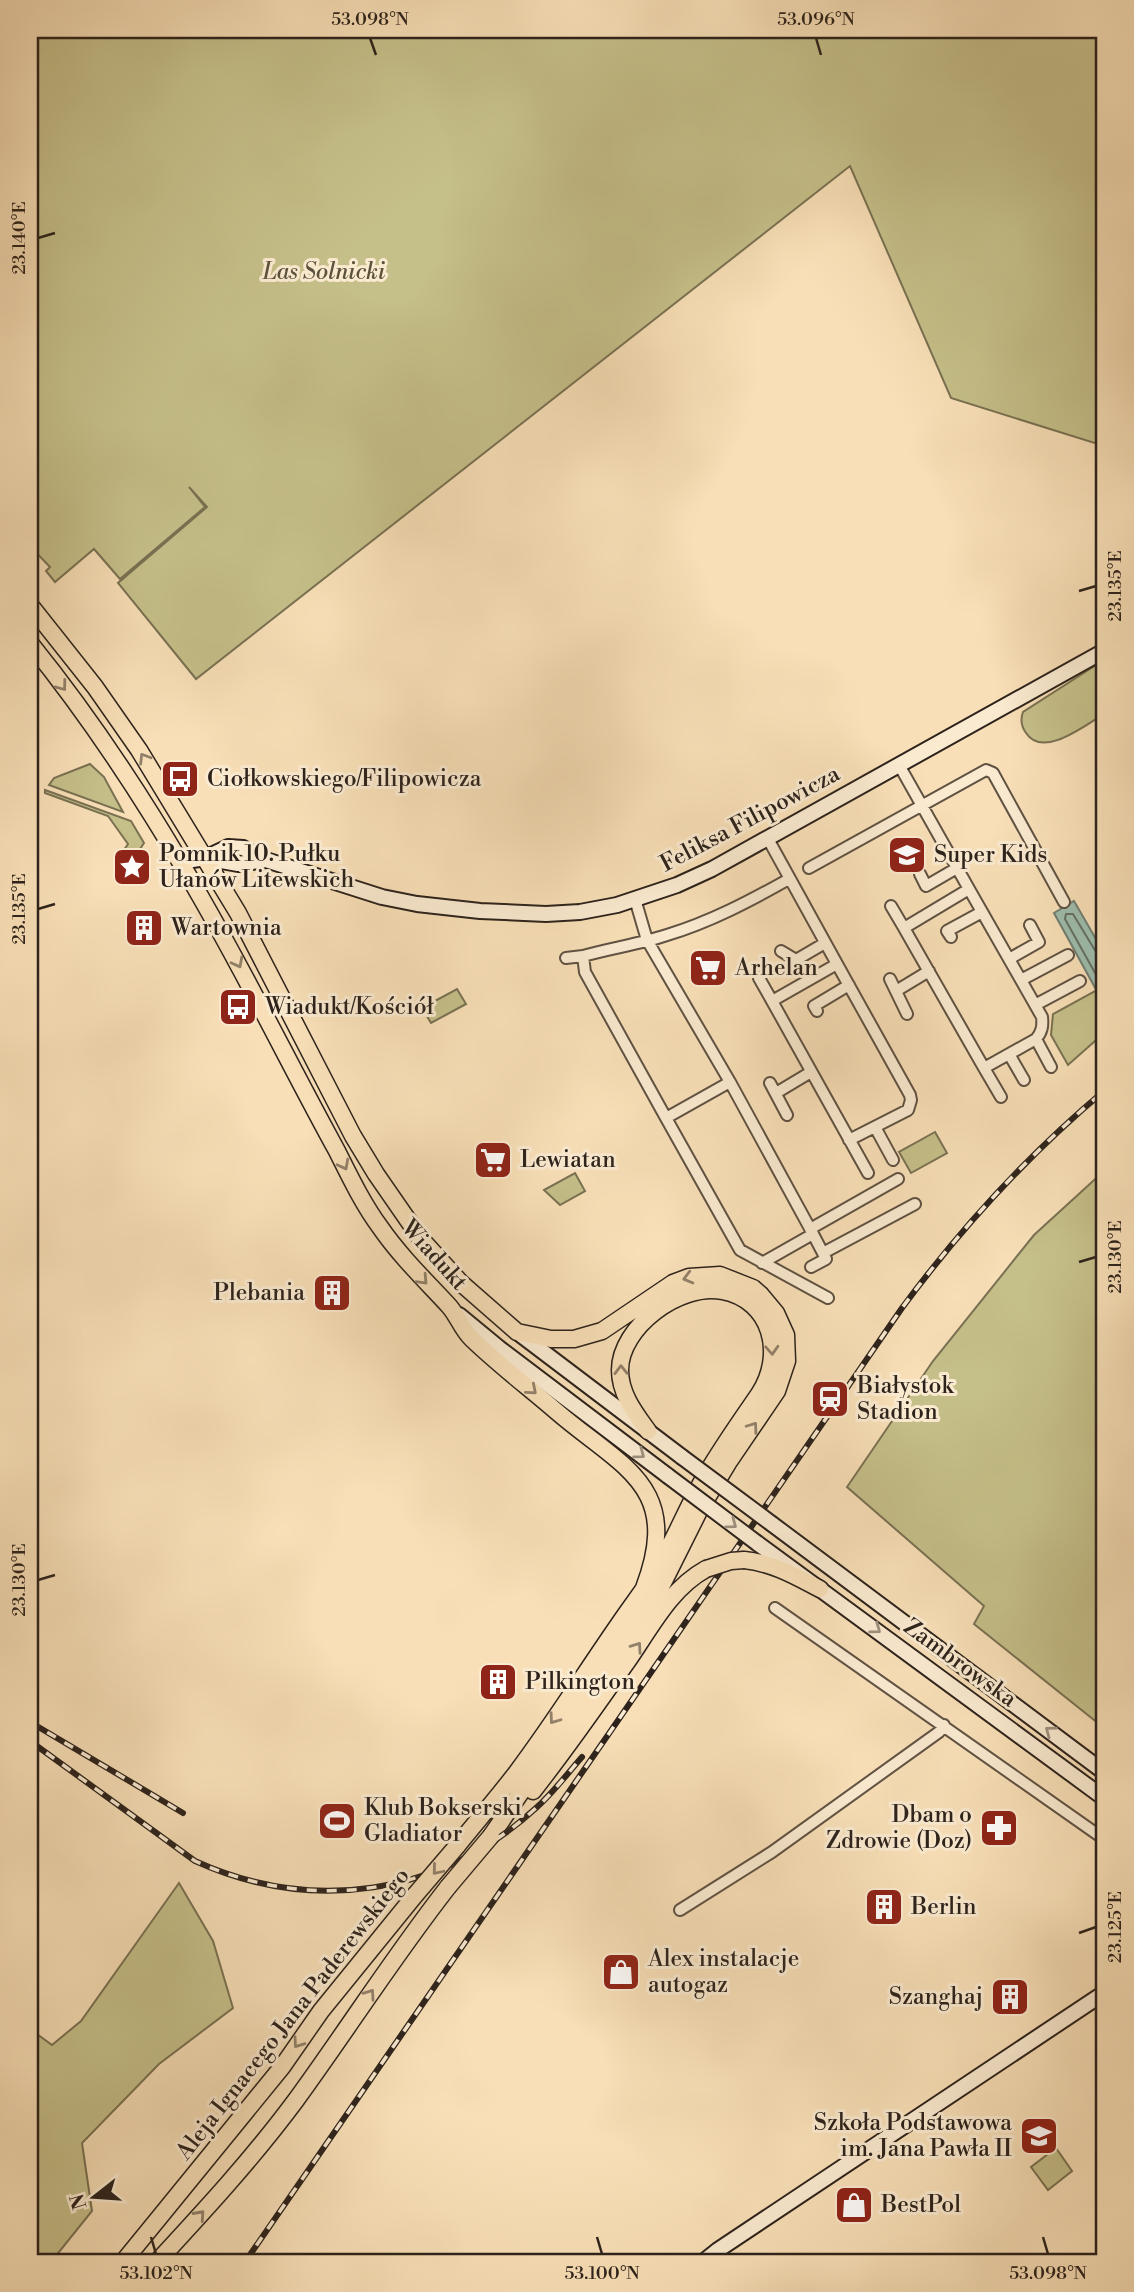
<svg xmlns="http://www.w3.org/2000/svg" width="1134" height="2292" viewBox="0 0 1134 2292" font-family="'Libre Bodoni',serif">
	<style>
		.green { fill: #c5bf89; stroke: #797152; stroke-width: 2 }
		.water { fill: #9dbdad; stroke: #707f73; stroke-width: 2 }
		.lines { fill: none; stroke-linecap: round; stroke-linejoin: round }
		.shore { stroke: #657064; stroke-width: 2 }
		.street-casing { stroke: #605243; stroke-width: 14 }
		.secondary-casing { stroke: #2d231c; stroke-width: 18 }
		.primary-casing { stroke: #2d231c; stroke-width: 19 }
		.street { stroke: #faead0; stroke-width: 10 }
		.secondary { stroke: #faead0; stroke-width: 14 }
		.primary { stroke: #f8dfb7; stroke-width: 16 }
		.rail-casing { stroke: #2d231c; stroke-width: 6 }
		.rail { stroke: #faead0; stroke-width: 3.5; stroke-dasharray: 10; stroke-linecap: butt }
		.secondary-bridge-casing { stroke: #2d231c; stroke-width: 18; stroke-linecap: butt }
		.primary-bridge-casing { stroke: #2d231c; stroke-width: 19; stroke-linecap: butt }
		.secondary-bridge { stroke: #faead0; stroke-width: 14 }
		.primary-bridge { stroke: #f8dfb7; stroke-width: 16 }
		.oneway { stroke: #92816a }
		.oneway2 { stroke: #9e907f }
		.ticks { fill: none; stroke: #2d231c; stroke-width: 2.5 }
		.labels { text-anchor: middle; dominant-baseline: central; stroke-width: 6; stroke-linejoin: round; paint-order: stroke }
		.park-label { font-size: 23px; font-style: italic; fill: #5b523d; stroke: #faead0 }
		.poi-label { font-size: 23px; fill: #2d231c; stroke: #faead0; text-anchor: start }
		.street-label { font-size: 23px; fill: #2d231c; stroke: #faead0 }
		.neatline { fill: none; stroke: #2d231c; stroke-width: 2.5 }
		.ticks-label { font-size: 18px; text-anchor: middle; fill: #2d231c }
	</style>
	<rect width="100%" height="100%" fill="#f8dfb7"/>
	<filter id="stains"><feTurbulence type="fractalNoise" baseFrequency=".00286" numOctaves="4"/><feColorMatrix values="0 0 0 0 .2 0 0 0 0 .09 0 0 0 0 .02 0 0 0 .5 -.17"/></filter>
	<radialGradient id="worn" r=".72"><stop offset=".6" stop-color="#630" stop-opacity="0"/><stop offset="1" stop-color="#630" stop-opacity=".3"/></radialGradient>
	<path class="green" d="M30 30H1104V446L951 398 850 166 196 679 118 583 207 507 189 487 205 507 120 579 94 549 55 582 46 571 50 567 30 546Z
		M1104 660V714C1085 725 1043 759 1026 733 1021 726 1020 720 1023 712Z
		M90 764 104 777 123 812 49 785 54 778Z
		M45 790 131 821 144 843 128 867 118 859 128 844 108 816 45 793Z
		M457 989 466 1004 431 1023 422 1008Z
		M1095 991 1104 1006V1033L1068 1065 1051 1035 1053 1014Z
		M935 1132 947 1153 911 1173 899 1152Z
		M1104 1171V1728L974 1624 984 1606 847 1487 933 1361 1034 1235Z
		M575 1173 585 1191 560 1205 544 1190Z
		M179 1883 213 1941 233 2008 159 2064 82 2143 92 2211 51 2262H30V2029L52 2045 81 2021Z
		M1056 2148 1072 2171 1048 2190 1031 2167Z"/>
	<path class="water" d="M1074 901 1104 953V1004L1054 913Z"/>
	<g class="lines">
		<path class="shore" d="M1104 955 1096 952 1073 914H1066L1065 919 1104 989"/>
		<defs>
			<path id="street" d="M899 765 969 889 904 928 984 1068 1036 1039C1042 1032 1043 1026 1042 1017L969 889
				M768 839 837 964 772 1001 868 1173
				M809 868 986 770 993 773 1064 902
				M920 874 926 886 957 868
				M635 899 647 940 730 1082 666 1118 585 972 583 956C611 948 640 944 667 935 710 922 750 901 789 879
				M891 906 904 928
				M951 937 947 931 982 912
				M781 951 796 960 825 943
				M566 958 583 956
				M1009 959 1039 942 1030 925
				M837 964 910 1095 911 1100 908 1110 849 1140
				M759 978 772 1001
				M890 979 907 1014
				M1021 980 1068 955
				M896 991 929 971
				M1035 1005 1080 981
				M817 1011 814 1006 849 985
				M1036 1039 1051 1067
				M1009 1054 1024 1080
				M984 1068 1001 1097
				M730 1082 813 1234 762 1263
				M770 1083 787 1115
				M776 1093 811 1072
				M666 1118 740 1250 828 1298
				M875 1127 893 1160
				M810 1229 898 1179
				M823 1253 915 1204
				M811 1267 826 1259 813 1234
				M775 1608 1104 1839
				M680 1910 772 1852 939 1732 944 1725"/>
			<path id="secondary" d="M205 858 238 864 266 860
				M180 862 205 858 228 847 243 848 266 860 382 897 417 904 480 911 546 914 580 912 617 905 677 885 712 869 1104 651
				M459 1315 499 1348 668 1476
				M517 1332 682 1457
				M772 1524 1104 1772
				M757 1543 1104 1798
				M703 2262 718 2250 1104 1993"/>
			<path id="primary" d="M30 605 95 687 139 750 238 913 353 1136 376 1174 421 1239 461 1283 517 1332 551 1339H574L602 1331 673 1283 689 1277 720 1275 753 1288 761 1295 776 1313 786 1335 787 1361 777 1391 728 1463 699 1511 659 1591 491 1836
				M30 643C119 753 192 876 258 1002 284 1051 310 1102 337 1151 350 1177 363 1204 380 1227 400 1256 425 1280 449 1306 458 1316 462 1330 472 1339 499 1365 528 1387 556 1411 622 1468 683 1485 644 1588
				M744 1560C773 1563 795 1576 820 1589
				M533 1791C567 1748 598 1703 629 1659 651 1627 671 1588 706 1569
				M457 1846C477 1821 498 1797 517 1772 553 1724 585 1673 619 1624 631 1606 644 1590 655 1572 672 1545 684 1515 699 1487 716 1455 738 1425 759 1394 785 1355 772 1300 722 1291 680 1283 620 1327 620 1370 620 1394 635 1413 648 1431
				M123 2262 282 2067 321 2011 416 1894
				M157 2262C205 2210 253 2158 296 2100 347 2030 394 1956 448 1887"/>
		</defs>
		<use href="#street" class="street-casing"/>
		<use href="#secondary" class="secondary-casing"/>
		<use href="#primary" class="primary-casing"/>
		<use href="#street" class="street"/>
		<use href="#secondary" class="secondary"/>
		<use href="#primary" class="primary"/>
		<defs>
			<path id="rail" d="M30 1722 183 1813
				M30 1741 195 1861C312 1914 440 1896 536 1808 553 1793 567 1774 582 1757
				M245 2262 902 1308C961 1228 1028 1155 1104 1091"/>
		</defs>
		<use href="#rail" class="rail-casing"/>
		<use href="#rail" class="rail"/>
		<defs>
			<path id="secondary-bridge" d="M682 1457 772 1524
				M668 1476 757 1543"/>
			<path id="primary-bridge" d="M706 1569 731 1561 744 1560
				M448 1887 491 1836
				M416 1894 457 1846"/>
		</defs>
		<use href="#secondary-bridge" class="secondary-bridge-casing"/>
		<use href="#primary-bridge" class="primary-bridge-casing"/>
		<use href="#secondary-bridge" class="secondary-bridge"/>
		<use href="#primary-bridge" class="primary-bridge"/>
	</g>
	<defs><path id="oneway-chevron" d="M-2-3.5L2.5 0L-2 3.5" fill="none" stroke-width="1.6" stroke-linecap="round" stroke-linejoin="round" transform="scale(1.75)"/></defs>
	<g class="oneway">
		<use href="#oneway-chevron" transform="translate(62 686) rotate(53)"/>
		<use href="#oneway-chevron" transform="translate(144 758) rotate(-122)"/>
		<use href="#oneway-chevron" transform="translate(238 963) rotate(62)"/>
		<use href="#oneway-chevron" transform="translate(344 1165) rotate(62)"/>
		<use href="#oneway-chevron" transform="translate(688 1278) rotate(165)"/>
		<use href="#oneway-chevron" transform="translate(423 1280) rotate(47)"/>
		<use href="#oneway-chevron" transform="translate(772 1350) rotate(87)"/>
		<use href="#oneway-chevron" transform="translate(621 1370) rotate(-91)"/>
		<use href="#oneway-chevron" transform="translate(532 1390) rotate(41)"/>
		<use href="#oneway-chevron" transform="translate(753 1427) rotate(-54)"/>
		<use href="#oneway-chevron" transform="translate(637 1647) rotate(-55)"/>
		<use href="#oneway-chevron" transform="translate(554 1719) rotate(126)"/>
		<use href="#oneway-chevron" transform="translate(437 1870) rotate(130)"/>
		<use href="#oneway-chevron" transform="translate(370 1994) rotate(-55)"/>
		<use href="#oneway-chevron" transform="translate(298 2043) rotate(125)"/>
		<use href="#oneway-chevron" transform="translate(200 2215) rotate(-48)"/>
	</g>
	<g class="oneway2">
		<use href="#oneway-chevron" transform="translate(640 1454) rotate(37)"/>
		<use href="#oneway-chevron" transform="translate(732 1524) rotate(37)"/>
		<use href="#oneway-chevron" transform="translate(876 1629) rotate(36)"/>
		<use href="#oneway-chevron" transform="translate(1050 1731) rotate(-143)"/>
	</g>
	<path class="ticks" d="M370 38 376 55M816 38 821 55M38 238 55 233M1079 591 1096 586M38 909 55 904M1079 1262 1096 1257M38 1580 55 1575M1079 1933 1096 1927M151 2237 156 2254M597 2237 602 2254M1043 2237 1048 2254"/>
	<defs>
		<symbol id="bus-square" viewBox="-11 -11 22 22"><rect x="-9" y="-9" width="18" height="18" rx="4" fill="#8f2418" stroke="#faead0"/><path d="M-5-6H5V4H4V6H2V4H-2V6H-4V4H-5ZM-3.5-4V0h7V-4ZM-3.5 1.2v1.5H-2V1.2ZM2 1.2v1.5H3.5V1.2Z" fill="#fff"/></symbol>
		<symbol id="school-square" viewBox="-11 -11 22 22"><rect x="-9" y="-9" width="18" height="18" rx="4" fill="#8f2418" stroke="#faead0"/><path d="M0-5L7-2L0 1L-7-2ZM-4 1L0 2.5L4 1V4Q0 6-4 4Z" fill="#fff"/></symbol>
		<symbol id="sight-square" viewBox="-11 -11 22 22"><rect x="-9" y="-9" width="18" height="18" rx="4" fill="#8f2418" stroke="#faead0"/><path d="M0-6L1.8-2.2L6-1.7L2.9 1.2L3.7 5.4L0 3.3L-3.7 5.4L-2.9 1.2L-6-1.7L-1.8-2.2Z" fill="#fff"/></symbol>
		<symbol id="building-square" viewBox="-11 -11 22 22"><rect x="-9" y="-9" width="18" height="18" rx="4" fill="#8f2418" stroke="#faead0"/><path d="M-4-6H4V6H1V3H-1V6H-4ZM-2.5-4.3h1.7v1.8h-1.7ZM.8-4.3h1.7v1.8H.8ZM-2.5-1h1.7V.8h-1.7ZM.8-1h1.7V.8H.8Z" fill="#fff"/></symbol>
		<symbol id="supermarket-square" viewBox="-11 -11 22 22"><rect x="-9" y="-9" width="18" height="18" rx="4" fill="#8f2418" stroke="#faead0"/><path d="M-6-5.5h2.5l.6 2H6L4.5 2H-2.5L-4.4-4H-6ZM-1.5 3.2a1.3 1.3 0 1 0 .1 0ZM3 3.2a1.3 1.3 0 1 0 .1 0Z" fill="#fff"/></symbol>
		<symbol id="station-square" viewBox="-11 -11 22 22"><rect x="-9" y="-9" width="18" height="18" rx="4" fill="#8f2418" stroke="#faead0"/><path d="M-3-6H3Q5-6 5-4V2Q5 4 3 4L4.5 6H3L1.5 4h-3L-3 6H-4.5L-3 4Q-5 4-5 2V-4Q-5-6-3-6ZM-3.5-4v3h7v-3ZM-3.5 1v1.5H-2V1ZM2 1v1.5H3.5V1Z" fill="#fff"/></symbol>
		<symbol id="stadium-square" viewBox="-11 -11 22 22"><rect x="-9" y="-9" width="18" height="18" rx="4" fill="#8f2418" stroke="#faead0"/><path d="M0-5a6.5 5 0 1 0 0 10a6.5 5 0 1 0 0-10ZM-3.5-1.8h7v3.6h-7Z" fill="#fff"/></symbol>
		<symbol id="pharmacy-square" viewBox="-11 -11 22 22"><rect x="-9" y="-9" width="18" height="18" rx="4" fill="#8f2418" stroke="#faead0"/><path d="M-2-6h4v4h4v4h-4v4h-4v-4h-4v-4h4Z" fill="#fff"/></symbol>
		<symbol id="shop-square" viewBox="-11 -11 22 22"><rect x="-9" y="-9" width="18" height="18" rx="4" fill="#8f2418" stroke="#faead0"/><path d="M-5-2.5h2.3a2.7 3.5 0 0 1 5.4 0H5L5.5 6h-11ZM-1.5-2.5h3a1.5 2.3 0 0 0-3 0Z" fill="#fff"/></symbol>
	</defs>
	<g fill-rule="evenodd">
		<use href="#bus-square" x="158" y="757" width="44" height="44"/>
		<use href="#school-square" x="885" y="833" width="44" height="44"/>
		<use href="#sight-square" x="110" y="845" width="44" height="44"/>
		<use href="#building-square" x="122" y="906" width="44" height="44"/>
		<use href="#supermarket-square" x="686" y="946" width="44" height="44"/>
		<use href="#bus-square" x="216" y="985" width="44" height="44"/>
		<use href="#supermarket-square" x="471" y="1138" width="44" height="44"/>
		<use href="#building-square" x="310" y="1271" width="44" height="44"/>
		<use href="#station-square" x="808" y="1377" width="44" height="44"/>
		<use href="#building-square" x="476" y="1660" width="44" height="44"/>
		<use href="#stadium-square" x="315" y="1799" width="44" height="44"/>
		<use href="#pharmacy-square" x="977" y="1806" width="44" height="44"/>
		<use href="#building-square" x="862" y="1885" width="44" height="44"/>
		<use href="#shop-square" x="599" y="1950" width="44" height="44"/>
		<use href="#building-square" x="988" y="1975" width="44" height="44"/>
		<use href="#school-square" x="1017" y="2114" width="44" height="44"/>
		<use href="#shop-square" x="832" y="2183" width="44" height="44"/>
	</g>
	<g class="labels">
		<g class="park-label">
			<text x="324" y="272">Las Solnicki</text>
		</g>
		<g class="poi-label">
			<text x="207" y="779">Ciołkowskiego/Filipowicza</text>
			<text x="159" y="854">Pomnik 10. Pułku<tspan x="159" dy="26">Ułanów Litewskich</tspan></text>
			<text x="934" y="855">Super Kids</text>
			<text x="171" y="928">Wartownia</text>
			<text x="735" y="968">Arhelan</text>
			<text x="265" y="1007">Wiadukt/Kościół</text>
			<text x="520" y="1160">Lewiatan</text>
			<text x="305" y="1293" text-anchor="end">Plebania</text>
			<text x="857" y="1386">Białystok<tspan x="857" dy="26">Stadion</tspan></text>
			<text x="525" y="1682">Pilkington</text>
			<text x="364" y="1808">Klub Bokserski<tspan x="364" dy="26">Gladiator</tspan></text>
			<text x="972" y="1815" text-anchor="end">Dbam o<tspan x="972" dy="26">Zdrowie (Doz)</tspan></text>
			<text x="911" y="1907">Berlin</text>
			<text x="648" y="1959">Alex instalacje<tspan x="648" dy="26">autogaz</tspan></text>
			<text x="983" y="1997" text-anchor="end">Szanghaj</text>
			<text x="1012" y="2123" text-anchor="end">Szkoła Podstawowa<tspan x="1012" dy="26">im. Jana Pawła II</tspan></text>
			<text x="881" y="2205">BestPol</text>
		</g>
		<g class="street-label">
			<text transform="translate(750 819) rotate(-28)">Feliksa Filipowicza</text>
			<text transform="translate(434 1255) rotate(48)">Wiadukt</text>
			<text transform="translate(960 1663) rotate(36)">Zambrowska</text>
			<text transform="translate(293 2014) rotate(-52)">Aleja Ignacego Jana Paderewskiego</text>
		</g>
	</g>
	<rect width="1134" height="2292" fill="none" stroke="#f8dfb7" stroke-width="77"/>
	<g transform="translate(94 2197) rotate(253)" stroke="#faead0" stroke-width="5" paint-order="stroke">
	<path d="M0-5L12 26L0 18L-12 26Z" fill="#2d231c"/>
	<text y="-10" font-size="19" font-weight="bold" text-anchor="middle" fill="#2d231c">N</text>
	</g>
	<rect x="38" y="38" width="1058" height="2216" class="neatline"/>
	<g class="ticks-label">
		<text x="370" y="25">53.098°N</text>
		<text x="816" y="25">53.096°N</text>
		<text transform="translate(19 238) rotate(-90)" y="6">23.140°E</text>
		<text transform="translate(1115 586) rotate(-90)" y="6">23.135°E</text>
		<text transform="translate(19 909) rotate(-90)" y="6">23.135°E</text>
		<text transform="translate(1115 1257) rotate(-90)" y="6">23.130°E</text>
		<text transform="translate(19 1580) rotate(-90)" y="6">23.130°E</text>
		<text transform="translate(1115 1927) rotate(-90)" y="6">23.125°E</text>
		<text x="156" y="2279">53.102°N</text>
		<text x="602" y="2279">53.100°N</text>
		<text x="1048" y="2279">53.098°N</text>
	</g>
	<rect width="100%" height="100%" filter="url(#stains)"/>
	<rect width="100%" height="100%" fill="url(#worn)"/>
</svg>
